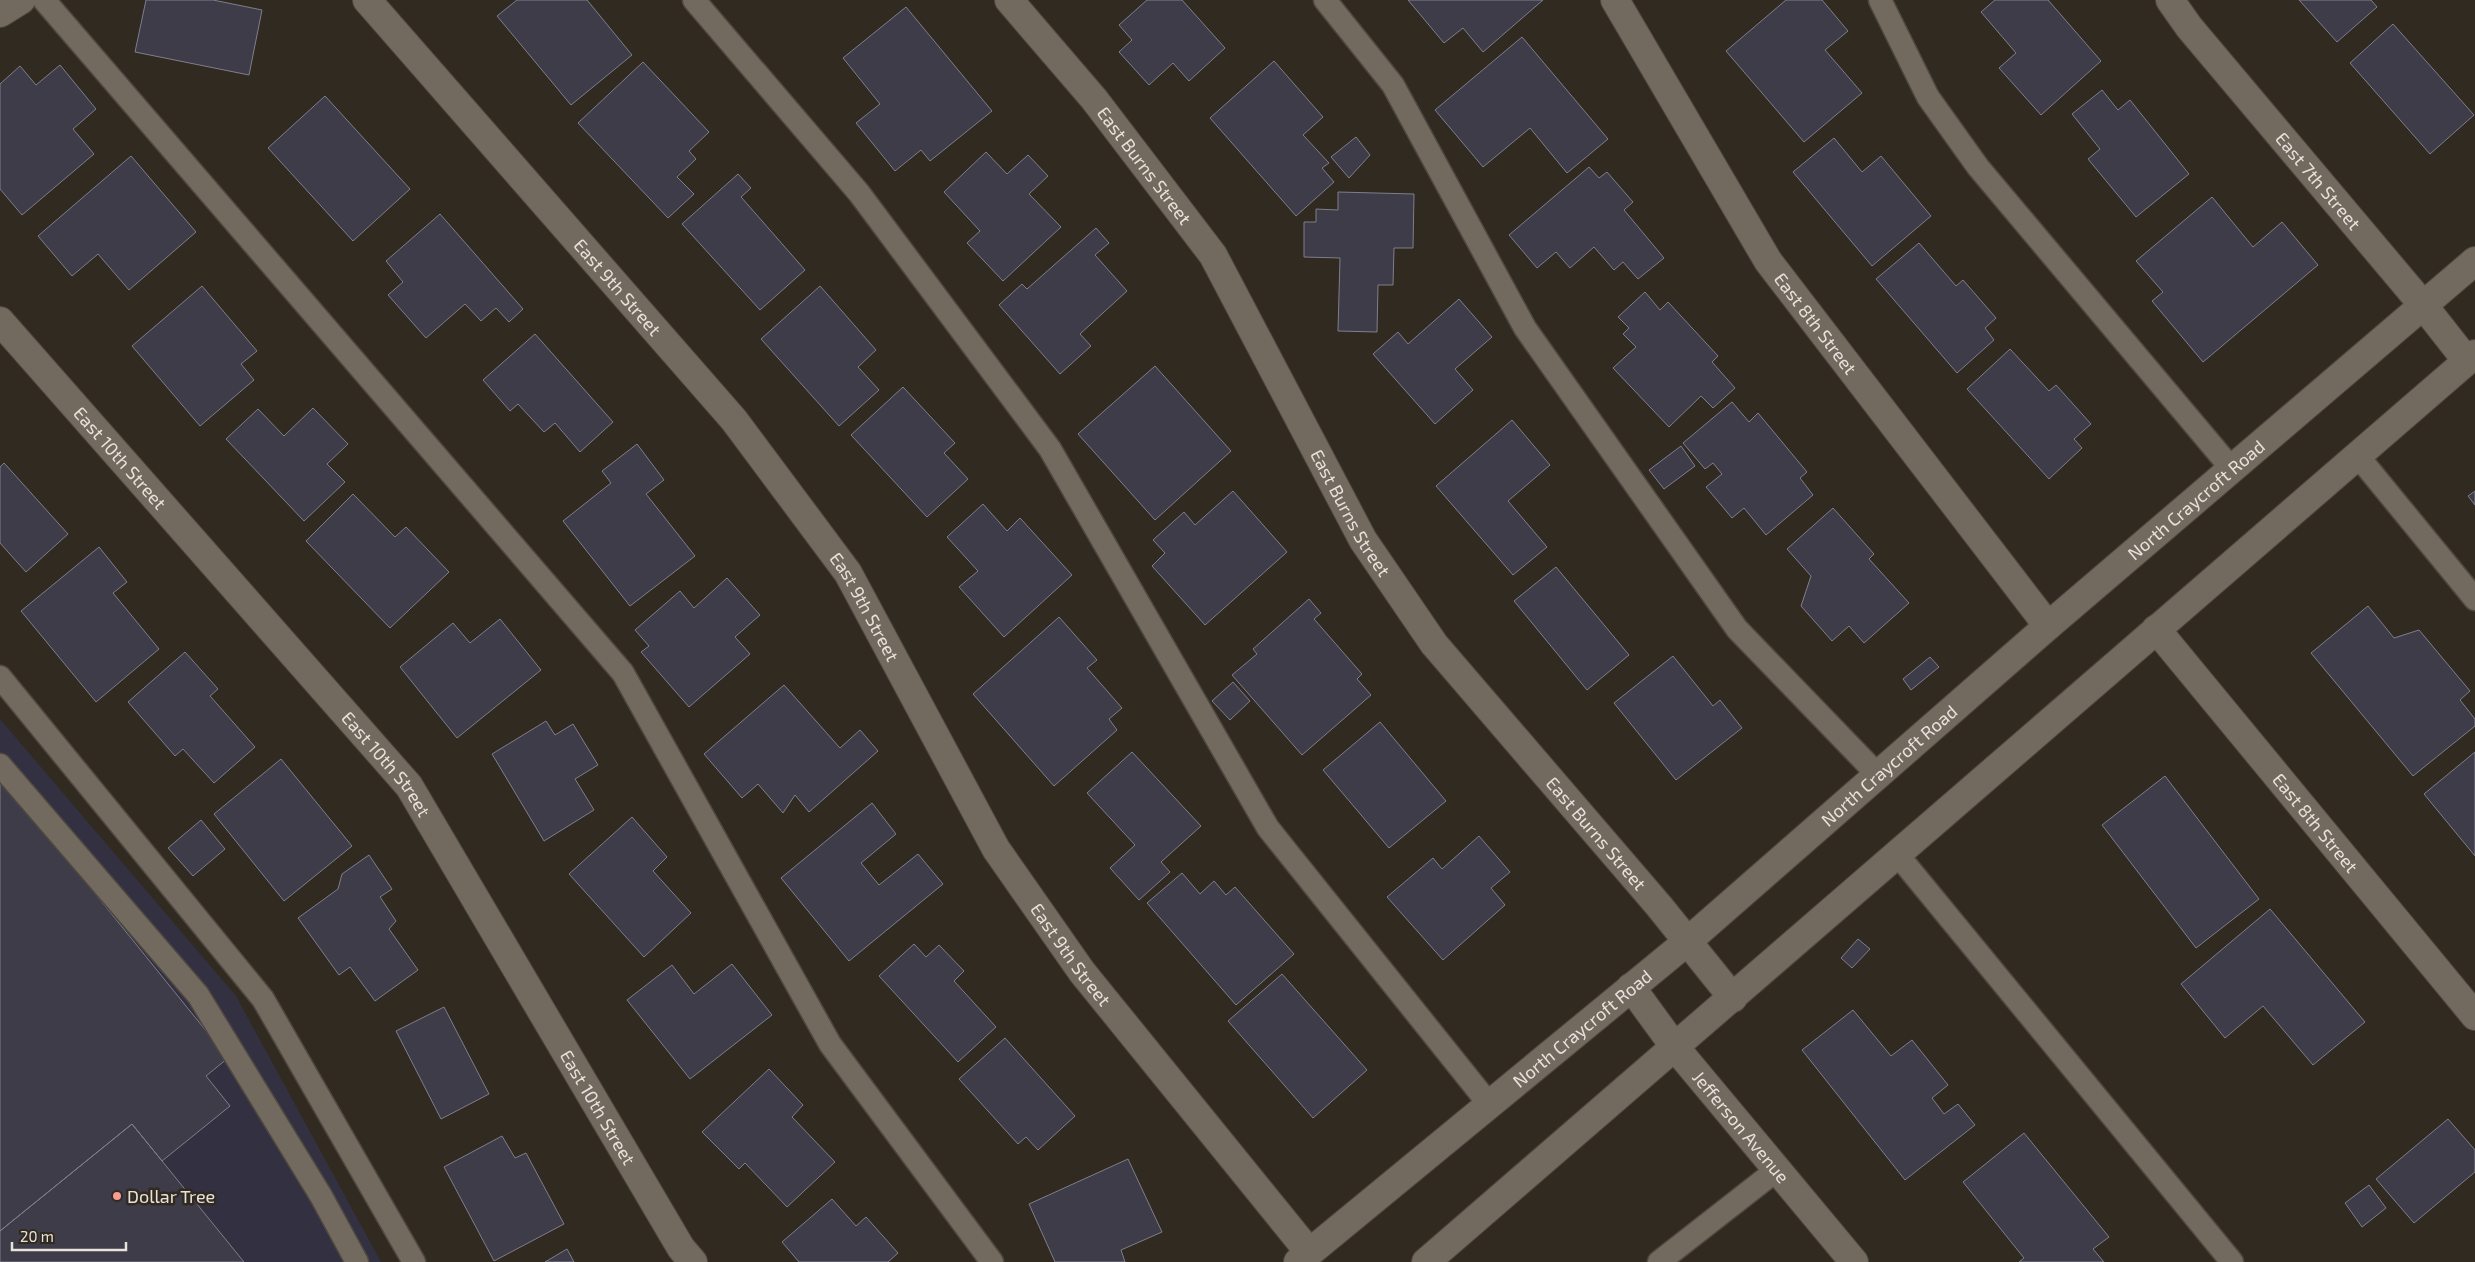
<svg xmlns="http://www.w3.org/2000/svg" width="2475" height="1262" viewBox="0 0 2475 1262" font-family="'Exo 2',sans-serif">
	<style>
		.commercial { fill: #333041 }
		.building { fill: #3e3c48; stroke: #807e8b }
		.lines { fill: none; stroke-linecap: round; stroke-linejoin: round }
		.lane-casing { stroke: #4f4841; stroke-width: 25 }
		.street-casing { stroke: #4f4841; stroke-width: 30 }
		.secondary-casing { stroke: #4f4841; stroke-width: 30 }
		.lane { stroke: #726a5f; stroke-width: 22 }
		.street { stroke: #726a5f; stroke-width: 28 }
		.secondary { stroke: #726a5f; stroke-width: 28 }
		.poi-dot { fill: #f59c93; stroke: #312a21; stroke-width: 2 }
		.labels { text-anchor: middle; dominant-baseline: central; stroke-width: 5; stroke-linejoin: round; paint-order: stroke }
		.street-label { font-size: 18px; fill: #e7e2dc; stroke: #312a21 }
		.poi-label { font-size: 18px; fill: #e7e2dc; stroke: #312a21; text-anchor: start }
	</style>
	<rect width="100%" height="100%" fill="#312a21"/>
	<path class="commercial" d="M0 719 236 996 381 1262H0Z"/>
	<path class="building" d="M146 0H213L262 10 249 75 135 52Z
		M517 0H587L632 55 571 105 497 16Z
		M1147 0H1182L1225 48 1189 81 1173 63 1149 85 1119 52 1132 40 1119 25Z
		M1408 0H1543L1483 52 1463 28 1444 43Z
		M1786 0H1822L1848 31 1825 50 1862 93 1804 142 1726 51Z
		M1995 0H2048L2101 61 2041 115 1999 68 2016 53 1981 12Z
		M2299 0H2371L2377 7 2337 42Z
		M906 7 992 111 930 161 921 150 895 171 856 123 880 104 843 58Z
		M2393 24 2474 115 2430 154 2350 63Z
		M1522 37 1608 139 1567 173 1530 128 1483 167 1435 110Z
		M1274 61 1323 117 1303 135 1329 163 1322 168 1334 182 1296 216 1210 118Z
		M643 62 709 132 689 151 696 159 677 177 694 194 668 218 578 123Z
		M60 65 96 109 73 129 94 154 22 215 0 189V84L20 66 36 85Z
		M2102 90 2118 110 2130 100 2189 174 2136 217 2088 159 2100 149 2072 114Z
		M325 96 410 189 353 241 268 148Z
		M1356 137 1370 155 1349 178 1331 157Z
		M1834 138 1862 172 1881 156 1931 216 1872 266 1793 172Z
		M986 152 1007 174 1028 155 1048 176 1029 194 1061 227 1003 281 967 243 980 231 944 192Z
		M131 156 196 232 129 290 98 254 72 276 38 236Z
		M1589 167 1599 178 1607 172 1633 202 1624 210 1664 258 1638 279 1623 262 1614 270 1594 247 1570 268 1556 252 1537 268 1509 235Z
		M738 174 751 188 741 197 805 270 760 310 682 224Z
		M1338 192 1414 194 1413 248H1394L1393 285H1378L1377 332 1338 331 1340 258 1304 257V222H1316V209L1338 210Z
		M2212 197 2253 247 2282 222 2318 265 2203 362 2152 301 2163 292 2136 261Z
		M440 214 523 309 509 322 496 308 481 321 465 304 426 338 388 295 403 282 386 261Z
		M1096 228 1109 243 1095 255 1127 291 1080 334 1091 346 1060 374 999 305 1022 284 1027 289Z
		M1919 243 1956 286 1963 280 1996 318 1985 328 1994 340 1957 373 1876 279Z
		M202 286 257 351 241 364 254 380 200 426 132 346Z
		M820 286 876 350 858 367 879 390 839 426 761 339Z
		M1645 292 1660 310 1668 302 1718 356 1712 362 1735 388 1713 408 1701 396 1669 427 1613 368 1636 347 1623 334 1629 328 1618 317Z
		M1459 299 1492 337 1455 369 1473 390 1435 424 1373 354 1398 332 1408 344Z
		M535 334 613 422 580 452 555 423 544 432 518 404 510 411 483 380Z
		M2010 349 2049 391 2056 385 2091 424 2074 439 2082 448 2049 479 1967 389Z
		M1155 366 1231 451 1155 520 1078 434Z
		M903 387 955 443 944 453 968 479 927 517 851 435Z
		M1732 402 1749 422 1758 413 1807 472 1800 478 1813 495 1766 535 1744 508 1732 518 1706 487 1722 474 1713 463 1705 469 1683 443Z
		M313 408 348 444 327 464 345 482 304 521 226 439 258 409 284 436Z
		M1512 420 1550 465 1508 501 1547 547 1513 575 1436 486Z
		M637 444 664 480 646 494 695 556 630 606 563 521 611 483 602 471Z
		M1681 446 1695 466 1664 489 1649 470Z
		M4 463 68 534 26 572 0 543V467Z
		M1233 491 1287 552 1205 625 1152 566 1165 553 1153 540 1184 512 1195 525Z
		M2475 491V505L2468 496Z
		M353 494 395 537 406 527 449 572 390 628 306 541Z
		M983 504 1007 531 1020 518 1072 575 1004 637 959 587 978 571 947 537Z
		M1833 508 1874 554 1869 559 1909 603 1864 643 1849 626 1832 641 1801 606 1811 576 1787 549Z
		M99 547 127 582 113 593 159 649 96 702 21 611Z
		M1556 567 1629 655 1587 690 1514 601Z
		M727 578 760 615 735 637 750 654 689 707 641 652 649 646 635 630 680 591 694 608Z
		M1309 599 1321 613 1314 619 1362 674 1357 679 1371 695 1302 755 1232 675 1257 654 1253 649Z
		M2368 606 2394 638 2419 630 2470 691 2460 700 2475 719V726L2413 776 2311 653Z
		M1059 617 1097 660 1087 668 1122 708 1109 719 1117 730 1054 786 973 694Z
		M500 619 541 670 457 738 400 667 453 623 470 643Z
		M185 652 218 689 210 696 255 747 214 783 183 749 175 756 128 702Z
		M1673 656 1713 706 1720 700 1742 728 1676 780 1614 703Z
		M1930 657 1939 667 1911 690 1903 679Z
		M1233 682 1250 701 1230 720 1212 701Z
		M784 685 840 748 860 730 878 751 809 812 795 795 783 813 758 784 742 798 704 754Z
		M546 721 555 735 573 724 598 765 575 779 594 810 544 841 492 754Z
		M1380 722 1446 801 1389 848 1323 770Z
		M1132 752 1201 826 1161 862 1170 872 1139 900 1110 868 1135 845 1087 793Z
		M2475 752V856L2424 794Z
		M281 759 352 846 284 901 214 814Z
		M0 776 228 1058 206 1076 230 1106 162 1161 132 1124 0 1231Z
		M2165 776 2259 899 2196 948 2102 825Z
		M872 803 896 834 861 863 879 885 918 854 943 884 849 961 781 878Z
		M632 817 667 857 653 871 691 913 644 957 569 874Z
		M201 820 225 849 193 876 168 848Z
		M1479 836 1510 872 1491 888 1505 905 1443 960 1387 897 1433 858 1442 869Z
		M369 855 392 889 380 897 396 921 389 929 418 970 375 1001 350 967 339 975 298 918 338 889 342 874Z
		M1182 873 1200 894 1214 881 1226 895 1235 887 1294 954 1236 1005 1147 903Z
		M2270 909 2365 1022 2313 1065 2263 1006 2225 1038 2181 984Z
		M1858 939 1870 949 1852 968 1841 958Z
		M914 944 926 957 939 945 964 971 954 981 996 1027 958 1062 879 976Z
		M732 964 772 1015 690 1079 627 1000 672 965 694 994Z
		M1282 974 1367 1070 1313 1118 1228 1021Z
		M444 1007 489 1094 441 1119 396 1031Z
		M1853 1010 1891 1056 1912 1040 1948 1085 1932 1098 1944 1114 1958 1104 1975 1125 1905 1180 1802 1050Z
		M1005 1038 1075 1116 1038 1150 1026 1137 1018 1144 959 1079Z
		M769 1069 803 1105 792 1117 835 1162 787 1207 745 1163 739 1169 702 1132Z
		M2448 1119 2475 1150V1172L2414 1223 2376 1179Z
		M132 1124 244 1262H0V1231Z
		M2024 1133 2109 1237 2093 1249 2104 1262H2019L2024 1258 1963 1182Z
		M502 1136 515 1158 526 1153 564 1224 494 1261 444 1167Z
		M1128 1159 1162 1232 1121 1250 1125 1262H1055L1029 1204Z
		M2369 1185 2386 1208 2362 1227 2345 1203Z
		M832 1199 856 1226 866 1217 898 1253 888 1262H799L782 1242Z
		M567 1249 574 1262H545Z"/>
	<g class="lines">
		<defs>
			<path id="lane" d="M44 0 623 673 830 1044 992 1262
				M694 0 859 193 1050 449 1268 828 1489 1104
				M1325 0 1393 85 1525 328 1737 629 1878 775
				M1880 0 1928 97 1978 167 2231 468
				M2357 455 2475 599
				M0 677 263 999 414 1262
				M0 765 198 995 321 1196 357 1262
				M1897 854 2232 1262
				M1659 1262 1778 1169"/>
			<g id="street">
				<path id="s1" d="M367 0 734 420 848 573 996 849 1082 972 1309 1252"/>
				<path id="s2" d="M1009 0 1094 99 1213 255 1363 540 1434 644 1659 906 1733 998"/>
				<path id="s3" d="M1615 0 1768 261 2048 626"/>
				<path id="s4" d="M2170 0 2189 27 2423 305 2467 361"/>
				<path d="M0 13 21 0"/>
				<path id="s5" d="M0 321 409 786 681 1248 693 1262"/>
				<path id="s6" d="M2156 629 2475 1016"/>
				<path id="s7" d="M1631 987 1674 1046 1854 1262"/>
			</g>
			<g id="secondary">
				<path id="s8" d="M1298 1262 1688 941 2048 626 2475 261"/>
				<path d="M1426 1262 2475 354"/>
			</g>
		</defs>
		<use href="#lane" class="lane-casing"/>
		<use href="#street" class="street-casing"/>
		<use href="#secondary" class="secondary-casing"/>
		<use href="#lane" class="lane"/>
		<use href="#street" class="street"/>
		<use href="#secondary" class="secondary"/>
	</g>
	<circle class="poi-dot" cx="117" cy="1196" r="5"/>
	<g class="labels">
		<g class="street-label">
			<text stroke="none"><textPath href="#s2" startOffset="214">East Burns Street</textPath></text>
			<text stroke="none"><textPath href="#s4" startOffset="234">East 7th Street</textPath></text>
			<text stroke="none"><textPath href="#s1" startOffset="381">East 9th Street</textPath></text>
			<text stroke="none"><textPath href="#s3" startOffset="381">East 8th Street</textPath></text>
			<text stroke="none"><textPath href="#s5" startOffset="182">East 10th Street</textPath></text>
			<text stroke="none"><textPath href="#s8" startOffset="1178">North Craycroft Road</textPath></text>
			<text stroke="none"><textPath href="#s2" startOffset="619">East Burns Street</textPath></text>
			<text stroke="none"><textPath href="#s1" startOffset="786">East 9th Street</textPath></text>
			<text stroke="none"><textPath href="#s5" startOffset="588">East 10th Street</textPath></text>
			<text stroke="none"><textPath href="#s8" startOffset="772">North Craycroft Road</textPath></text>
			<text stroke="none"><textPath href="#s6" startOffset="251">East 8th Street</textPath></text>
			<text stroke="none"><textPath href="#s2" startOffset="1024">East Burns Street</textPath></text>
			<text stroke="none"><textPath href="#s1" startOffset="1191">East 9th Street</textPath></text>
			<text stroke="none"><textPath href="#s8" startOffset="368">North Craycroft Road</textPath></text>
			<text stroke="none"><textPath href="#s5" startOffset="992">East 10th Street</textPath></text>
			<text stroke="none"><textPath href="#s7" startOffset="178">Jefferson Avenue</textPath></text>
		</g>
		<g class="poi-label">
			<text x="127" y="1196">Dollar Tree</text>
		</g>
	</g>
	<path d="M12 1242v8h114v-8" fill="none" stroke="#e7e2dc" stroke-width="2.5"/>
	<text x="20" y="1242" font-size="15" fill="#e7e2dc" stroke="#312a21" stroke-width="4" paint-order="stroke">20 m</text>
</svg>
